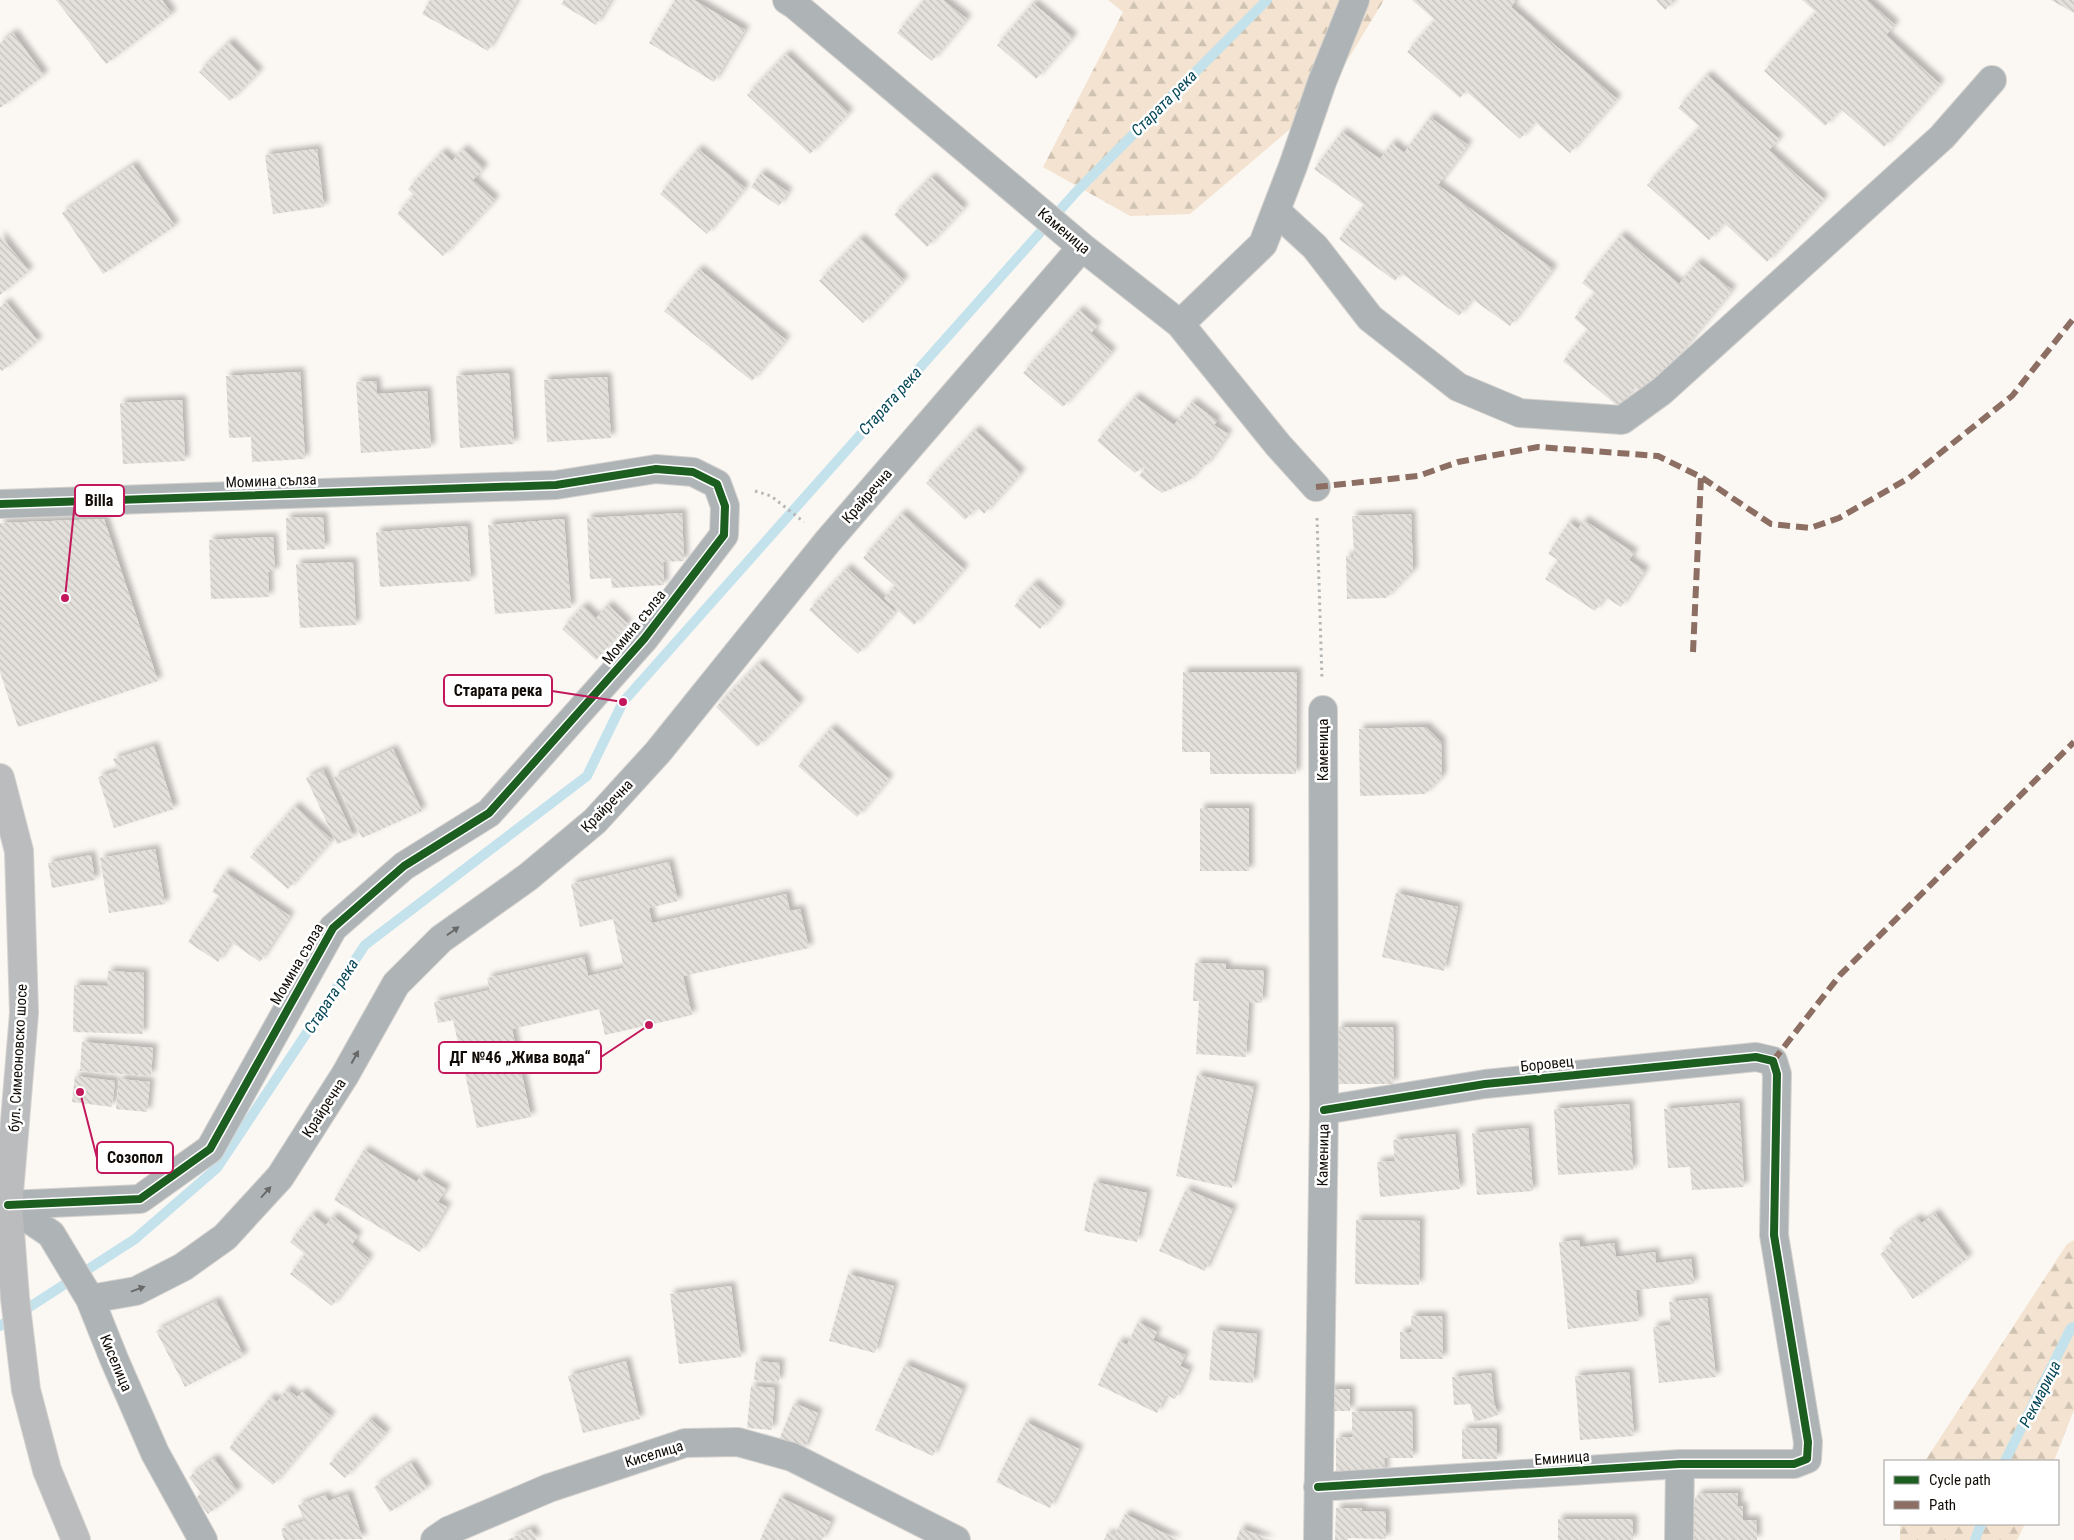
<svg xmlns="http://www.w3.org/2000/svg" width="2074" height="1540" viewBox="0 0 2074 1540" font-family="'Roboto Condensed',sans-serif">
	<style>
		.forest { fill: url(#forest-firs) }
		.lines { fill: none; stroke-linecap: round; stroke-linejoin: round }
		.stream { stroke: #c4e2ec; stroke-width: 10 }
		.building { fill: url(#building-back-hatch); filter: url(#shadow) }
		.street-casing { stroke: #d5d2cf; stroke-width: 30 }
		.secondary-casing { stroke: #d5d2cf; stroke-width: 30 }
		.path { stroke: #b5b7b6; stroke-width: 3; stroke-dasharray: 2.5 4; stroke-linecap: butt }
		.street { stroke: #aeb4b6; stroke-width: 28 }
		.secondary { stroke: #babcbd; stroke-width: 28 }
		.quiet { stroke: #8d6e63; stroke-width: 6; stroke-dasharray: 12 6; stroke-linecap: butt }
		.cycleway-casing { stroke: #fff; stroke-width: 11 }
		.cycleway { stroke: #1b5e20; stroke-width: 8 }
		.oneway { fill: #676867 }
		.labels { text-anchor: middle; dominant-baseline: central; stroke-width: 5; stroke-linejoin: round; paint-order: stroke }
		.street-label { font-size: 15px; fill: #110c07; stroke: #fff }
		.water-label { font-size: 16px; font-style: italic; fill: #054757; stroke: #fff }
		.leader { fill: none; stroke: #c2185b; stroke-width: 2 }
		.callout-dot { fill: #c2185b; stroke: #fff; stroke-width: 2 }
		.callout { fill: #fff; stroke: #c2185b; stroke-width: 2 }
		.callout-label { font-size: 16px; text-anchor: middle; font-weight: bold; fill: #110c07 }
	</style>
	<defs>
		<pattern id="forest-firs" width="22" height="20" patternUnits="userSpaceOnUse" patternTransform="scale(1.25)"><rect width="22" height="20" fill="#f3e3d0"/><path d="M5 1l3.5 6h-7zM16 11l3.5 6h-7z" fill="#cfc2b1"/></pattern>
		<pattern id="building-back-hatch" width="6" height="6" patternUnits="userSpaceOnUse" patternTransform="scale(1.25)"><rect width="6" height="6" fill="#e4e0dc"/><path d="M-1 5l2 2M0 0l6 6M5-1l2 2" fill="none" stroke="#c3bfbb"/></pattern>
		<filter id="shadow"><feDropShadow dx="4.5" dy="-4.5" stdDeviation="2.5" flood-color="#0004"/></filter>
	</defs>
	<rect width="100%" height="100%" fill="#fbf8f4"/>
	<path class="forest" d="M1108 0H1384L1322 102 1190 214 1130 216 1043 167 1123 12Z
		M2074 1240V1410L2054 1461H1925L2067 1244Z
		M1900 1524H2025L2017 1540H1900Z"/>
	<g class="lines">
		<path class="stream" d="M0 1326 135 1239 217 1168 365 945 587 776 623 702 1076 192 1267 0
			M2005 1461 2071 1328 2074 1327
			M1975 1540 1981 1524"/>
	</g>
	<path class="building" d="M56 0H162L172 14 106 64Z
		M430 0H517L488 51 422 14Z
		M564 0H611L596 25 561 4Z
		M675 0H694L745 30 714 82 649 43Z
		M924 0H943L967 19 932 61 897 33Z
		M1412 0H1516L1511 7 1617 99 1570 153 1535 122 1520 139 1466 91 1460 98 1407 52 1435 20Z
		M1656 0H1675L1665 10Z
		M1802 0H1867L1895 25 1886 35 1940 84 1884 147 1841 109 1825 126 1764 71 1816 12Z
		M2051 0H2074V13Z
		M1033 3 1073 37 1036 79 997 45Z
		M13 33 44 75 0 108V43Z
		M229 42 259 72 230 101 199 72Z
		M786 54 849 113 810 154 747 95Z
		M1707 75 1779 139 1769 150 1824 199 1767 262 1724 223 1709 240 1647 185 1700 127 1678 108Z
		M1430 117 1468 145 1438 185 1553 269 1510 326 1472 299 1459 316 1401 273 1395 281 1339 239 1364 205 1314 169 1342 132 1380 159 1392 143 1404 153Z
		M317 149 324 207 273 214 265 155Z
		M463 149 484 168 473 180 495 200 443 256 397 214 414 195 408 189 442 152 452 161Z
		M698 149 745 188 707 234 660 194Z
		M133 165 175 226 103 274 62 213Z
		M761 173 788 192 779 206 751 187Z
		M931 177 964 208 927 247 894 215Z
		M0 235 29 271 0 295Z
		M1621 235 1679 284 1697 262 1732 290 1645 396 1635 387 1619 407 1563 361 1588 330 1574 318 1595 293 1582 283Z
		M860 238 904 280 863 323 819 281Z
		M699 269 786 340 752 381 664 311Z
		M6 302 38 341 2 371 0 369V307Z
		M1079 310 1097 326 1091 333 1112 352 1063 407 1023 373Z
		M300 372 305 459 252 462 251 437 229 438 226 376Z
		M509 373 514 444 460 448 456 376Z
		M607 377 611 438 547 442 544 380Z
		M376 381 377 394 427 391 431 448 361 453 356 382Z
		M1135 397 1174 425 1192 402 1217 421 1214 425 1228 434 1207 464 1199 469 1190 480 1162 493 1139 476 1145 468 1143 467 1135 473 1097 441Z
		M182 400 185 461 123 464 120 403Z
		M975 430 1021 473 984 514 977 507 965 520 926 483Z
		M682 513 684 561 663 562 664 585 612 588 611 578 590 579 587 518Z
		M902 513 964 569 914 625 884 598 895 586 863 558Z
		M1411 514 1413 571 1386 598 1347 599 1346 556H1354L1352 516Z
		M323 517 325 549 287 550 286 518Z
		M104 519 158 681 18 727 0 672V523Z
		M564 519 571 608 495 614 488 525Z
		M1584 520 1634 553 1629 560 1645 571 1621 607 1605 597 1595 611 1545 579 1558 560 1548 554 1569 522 1578 529Z
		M467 526 471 581 380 587 376 532Z
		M273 537 275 572H268L269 597 211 599 209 540Z
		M353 562 356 625 300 628 296 564Z
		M847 568 895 612 858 654 809 610Z
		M1034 583 1060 607 1040 629 1014 606Z
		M608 605 628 624 596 660 562 629 583 606 596 618Z
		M759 663 800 703 757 747 716 707Z
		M1183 672H1297L1296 774H1210V752H1182Z
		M1426 727 1441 742 1442 777 1425 794 1360 796 1359 729Z
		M831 728 889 779 857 817 798 766Z
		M154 746 174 809 114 828 98 777 118 771 113 759Z
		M393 749 422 811 362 838 334 777Z
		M323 770 354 837 337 844 306 778Z
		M295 806 332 840 288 889 250 857Z
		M1200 808H1249V871H1200Z
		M155 849 165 904 109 913 100 858Z
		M91 855 95 880 52 888 48 863Z
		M669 862 678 901 649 908 652 923 786 894 790 911 800 909 809 948 683 976 692 1015 605 1035 599 1009 512 1029 531 1117 477 1128 453 1020 438 1023 434 1002 490 990 487 978 584 957 588 976 624 968 613 919 580 927 571 884Z
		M225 872 290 916 260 962 231 942 218 962 188 942 219 896 212 892Z
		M1396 893 1458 907 1444 971 1382 957Z
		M1195 963 1226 964V969L1264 971 1262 1003 1249 1002 1246 1057 1196 1054 1199 1001H1193Z
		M108 971 144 973 143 1034 73 1032 74 985 107 986Z
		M1338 1027H1393L1394 1084H1338Z
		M82 1042 153 1048 151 1076 80 1071Z
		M1197 1075 1254 1087 1232 1188 1176 1176Z
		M75 1076 115 1081 112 1107 72 1102Z
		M119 1079 150 1082 147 1112 116 1109Z
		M1739 1103 1744 1187 1692 1190 1690 1167 1668 1168 1664 1109Z
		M1629 1104 1633 1170 1558 1175 1554 1109Z
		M1528 1128 1533 1191 1477 1195 1472 1133Z
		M1455 1134 1460 1189 1380 1197 1377 1162 1395 1161 1393 1140Z
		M364 1150 417 1182 421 1174 446 1189 438 1202 447 1207 420 1252 334 1200Z
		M1094 1182 1147 1193 1137 1242 1084 1231Z
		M1186 1189 1233 1209 1205 1271 1159 1251Z
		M1935 1213 1968 1258 1913 1299 1880 1254 1894 1244 1889 1238 1917 1218 1922 1223Z
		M312 1214 326 1225 333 1216 358 1236 352 1244 369 1259 332 1306 290 1274 305 1254 290 1242Z
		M1356 1220 1420 1221 1419 1285 1355 1284Z
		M1580 1240V1247L1614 1243 1616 1257 1655 1252 1656 1263 1691 1259 1694 1284 1636 1290 1639 1321 1568 1329 1559 1242Z
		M848 1274 894 1286 875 1353 829 1341Z
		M731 1286 741 1357 679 1364 670 1294Z
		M1707 1298 1716 1377 1659 1383 1653 1327 1671 1325 1669 1302Z
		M216 1301 244 1356 185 1387 156 1331Z
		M1411 1316H1442L1443 1359H1400V1332H1411Z
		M1138 1322 1157 1332 1153 1340 1185 1355 1180 1366 1189 1370 1175 1399 1166 1395 1157 1413 1098 1385 1119 1341 1127 1345Z
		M1213 1330 1257 1334 1253 1383 1209 1380Z
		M626 1361 640 1419 583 1433 568 1376Z
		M756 1361 780 1363 779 1382 754 1380Z
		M905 1364 963 1389 933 1456 875 1430Z
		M1629 1372 1634 1436 1580 1440 1575 1376Z
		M1491 1373 1494 1402 1498 1415 1475 1422 1470 1404 1454 1405 1452 1377Z
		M751 1386 775 1388 772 1430 747 1428Z
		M287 1389 297 1397 302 1392 331 1416 273 1485 229 1448 271 1397 277 1402Z
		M1329 1389H1350V1411H1330Z
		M794 1403 818 1413 804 1450 779 1440Z
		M1412 1411 1413 1458H1384L1385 1473H1336V1438L1352 1437V1412Z
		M370 1419 386 1433 345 1478 329 1464Z
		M1026 1422 1079 1449 1050 1508 996 1482Z
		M1497 1428V1459H1462V1429Z
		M214 1458 238 1491 208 1514 196 1498 201 1493 189 1477Z
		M411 1463 427 1488 390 1512 374 1487Z
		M1738 1493V1507L1743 1506V1520H1756L1757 1540H1693L1692 1510H1694L1695 1498 1699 1494Z
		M348 1494 363 1539 284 1540 281 1529 304 1521 298 1505 326 1495 328 1501Z
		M780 1497 831 1522 822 1540H760Z
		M1336 1508H1362V1511L1386 1512V1539L1348 1538V1540H1335Z
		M1125 1514 1178 1540H1104L1107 1533 1114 1537Z
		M1558 1519H1633V1540H1558Z
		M1241 1528 1270 1540H1236Z
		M531 1529 537 1540H507Z"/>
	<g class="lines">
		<defs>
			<path id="street" d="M787 0 795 5 1082 247 1180 324 1278 445 1316 487
				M1276 211 1315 247 1370 318 1458 387 1520 413 1622 420 1662 391 1942 137 1992 80
				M1180 324 1263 244 1293 166 1322 82 1355 0
				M0 504 556 485 656 469 693 472 717 484 725 506 724 535 644 639 489 813 404 866 333 928 210 1149 140 1199 8 1205
				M8 1205 51 1234 90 1299 114 1359 155 1453 203 1540
				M90 1299 136 1291 183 1267 225 1237 280 1177 345 1075 396 984 441 939 528 877 595 821 658 752 828 541 1082 247
				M1318 1487 1680 1464H1794L1807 1459 1808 1442 1774 1235 1777 1074 1773 1061 1756 1057 1485 1084 1324 1110
				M435 1540 448 1531 549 1488 685 1443 738 1442 792 1457 956 1540
				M1318 1540 1324 1110 1323 710
				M1679 1540 1680 1464"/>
			<path id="secondary" d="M0 778 19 851 24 1013 8 1205 15 1298 26 1390 47 1470 76 1540"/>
		</defs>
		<use href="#street" class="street-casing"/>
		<use href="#secondary" class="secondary-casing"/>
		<path class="path" d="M755 491 771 496 804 522
			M1317 518 1322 679"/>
		<use href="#street" class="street"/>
		<use href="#secondary" class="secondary"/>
		<path class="quiet" d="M1316 487 1418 476 1458 462 1538 447 1658 456 1701 477 1771 524 1810 528 1839 518 1909 478 2012 396 2074 318
			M1693 652 1701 477
			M1773 1061 1840 975 2074 742"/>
		<defs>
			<path id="cycleway" d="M0 504 556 485 656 469 693 472 717 484 725 506 724 535 644 639 489 813 404 866 333 928 210 1149 140 1199 8 1205
				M1318 1487 1680 1464H1794L1807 1459 1808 1442 1774 1235 1777 1074 1773 1061 1756 1057 1485 1084 1324 1110"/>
		</defs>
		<use href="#cycleway" class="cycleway-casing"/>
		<use href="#cycleway" class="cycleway"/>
	</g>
	<defs><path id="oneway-solid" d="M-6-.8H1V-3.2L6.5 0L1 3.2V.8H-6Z" transform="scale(1.25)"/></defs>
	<g class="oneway">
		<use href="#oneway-solid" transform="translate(453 931) rotate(-35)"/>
		<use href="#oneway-solid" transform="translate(355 1057) rotate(-61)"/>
		<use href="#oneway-solid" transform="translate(266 1192) rotate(-48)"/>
		<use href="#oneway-solid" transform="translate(138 1289) rotate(-20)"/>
	</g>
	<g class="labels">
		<g class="street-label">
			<text transform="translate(1064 231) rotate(40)">Каменица</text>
			<text transform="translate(271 481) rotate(-2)">Момина сълза</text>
			<text transform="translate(867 496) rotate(-49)">Крайречна</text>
			<text transform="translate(634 627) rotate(-51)">Момина сълза</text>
			<text transform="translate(1323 750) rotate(-90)">Каменица</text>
			<text transform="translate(607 806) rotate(-46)">Крайречна</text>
			<text transform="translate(297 964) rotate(-60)">Момина сълза</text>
			<text transform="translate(18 1058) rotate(-87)">бул. Симеоновско шосе</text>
			<text transform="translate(1547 1064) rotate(-6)">Боровец</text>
			<text transform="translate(324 1108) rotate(-57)">Крайречна</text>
			<text transform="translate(1323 1155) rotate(-89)">Каменица</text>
			<text transform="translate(116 1363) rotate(67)">Киселица</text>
			<text transform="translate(654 1454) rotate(-17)">Киселица</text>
			<text transform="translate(1562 1458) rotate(-4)">Еминица</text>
		</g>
		<g class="water-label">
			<text transform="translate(1164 103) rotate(-45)">Старата река</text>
			<text transform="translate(890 401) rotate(-48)">Старата река</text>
			<text transform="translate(331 996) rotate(-57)">Старата река</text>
			<text transform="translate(2040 1394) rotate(-63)">Рекмарица</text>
		</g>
	</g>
	<path class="leader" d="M65 598L75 501M623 702L552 691M649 1025L601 1057M80 1092L97 1158"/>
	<g class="callout-dot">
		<circle cx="65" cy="598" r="5"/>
		<circle cx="623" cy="702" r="5"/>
		<circle cx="649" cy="1025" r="5"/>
		<circle cx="80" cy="1092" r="5"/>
	</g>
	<g class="callout">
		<rect x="75" y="485" width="49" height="31" rx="5"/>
		<rect x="444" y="675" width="108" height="31" rx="5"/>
		<rect x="439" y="1042" width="162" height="31" rx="5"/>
		<rect x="97" y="1142" width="76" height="31" rx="5"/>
	</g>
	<g class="callout-label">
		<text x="99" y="506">Billa</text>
		<text x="498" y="696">Старата река</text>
		<text x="520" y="1063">ДГ №46 „Жива вода“</text>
		<text x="135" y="1163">Созопол</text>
	</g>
	<rect x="1884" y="1460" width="175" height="65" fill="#ffffff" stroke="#a09e9c"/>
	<rect x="1894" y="1476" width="25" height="8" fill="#1b5e20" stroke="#a09e9c"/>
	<text x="1929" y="1485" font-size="15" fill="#110c07">Cycle path</text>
	<rect x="1894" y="1501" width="25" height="8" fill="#8d6e63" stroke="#a09e9c"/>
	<text x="1929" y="1510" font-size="15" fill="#110c07">Path</text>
</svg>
